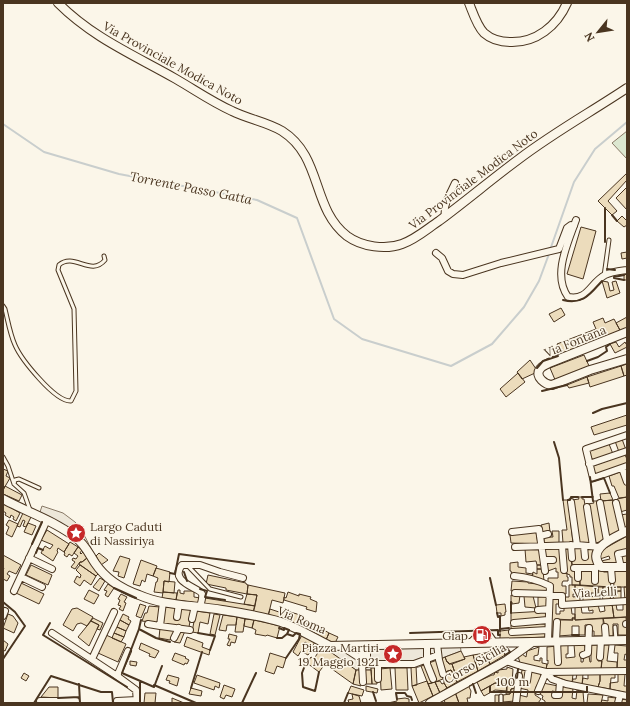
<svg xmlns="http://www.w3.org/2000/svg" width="630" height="706" viewBox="0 0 630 706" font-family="Lora,serif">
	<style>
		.green { fill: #dce7d0; stroke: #887966 }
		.parking { fill: #ede7d9; stroke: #887966 }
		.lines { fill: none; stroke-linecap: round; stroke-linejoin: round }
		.stream { stroke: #c9cecd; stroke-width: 2 }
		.building { fill: #ecdcbc; stroke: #4a3520 }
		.lane-casing { stroke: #4a3520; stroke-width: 5 }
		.street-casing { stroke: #4a3520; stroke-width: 8 }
		.secondary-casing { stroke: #4a3520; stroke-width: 10 }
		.lane { stroke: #fbf6e9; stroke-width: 3 }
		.street { stroke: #fbf6e9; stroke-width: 6 }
		.secondary { stroke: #fbf6e9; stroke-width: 8 }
		.fence { stroke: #4a3520; stroke-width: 1; stroke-dasharray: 5 2; stroke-linecap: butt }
		.wall { stroke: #4a3520; stroke-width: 2 }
		.labels { text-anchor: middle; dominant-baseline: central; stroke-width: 3; stroke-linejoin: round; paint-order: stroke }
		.street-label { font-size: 12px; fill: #4a3520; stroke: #fbf6e9 }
		.poi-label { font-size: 12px; fill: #4a3520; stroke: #fbf6e9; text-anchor: end }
		.water-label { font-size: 13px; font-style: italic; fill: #4a3520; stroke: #fbf6e9 }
	</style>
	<rect width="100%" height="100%" fill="#fbf6e9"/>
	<path class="green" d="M627 131V159L612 143Z"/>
	<path class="parking" d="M42 506 63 513 75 522 80 527 94 554 91 556 88 551 39 515Z
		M460 644 461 651 416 668 415 667 411 668 380 669 376 668H371V670H356L322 646Z"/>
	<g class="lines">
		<path class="stream" d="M3 124 44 152 119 174 257 200 297 218 334 319 362 339 451 366 492 344 524 307 539 281 549 254
			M550 250 574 182 595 149 627 122"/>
	</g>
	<path class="building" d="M627 173V180L608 201 617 211 612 215 598 201Z
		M627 187V210L616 198Z
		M622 216 626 220 627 218V225L624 227 617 221Z
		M581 227 596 231 583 279 567 274Z
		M627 252V258L622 259 621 253Z
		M627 274V280H624V275Z
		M602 281 608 282 610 291 614 290 612 282 616 281 620 293 607 298Z
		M561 308 565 315 554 322 549 314Z
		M627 317V328L621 332 616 323Z
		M603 318 605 323 614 319 621 332 562 355 557 344 596 329 593 322Z
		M616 342 619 347 625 342 626 344 627 343V347L615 353 610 344Z
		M584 355 590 368 556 382 550 368Z
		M530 360 536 369 535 373 522 379 517 372Z
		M627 364V375L624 376 621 366Z
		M621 366 624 376 590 387 587 377Z
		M518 373 525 382 506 397 500 389Z
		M587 377 589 383 569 388 567 385Z
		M627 415V425L594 435 591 427Z
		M622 439 626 450 619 452 615 441Z
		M609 444 613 454 593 461 588 451Z
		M623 455H625L627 459V464L595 476 593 466Z
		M3 469 8 471 6 476 10 478 3 490Z
		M620 472 627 485V497L619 498 614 486H612L609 476Z
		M5 486 22 495 19 501 3 494V490Z
		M610 493 613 500 601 501 600 494Z
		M578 497H582V499H584L591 543H579L572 500 579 499Z
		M627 497V510L620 512 617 499Z
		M563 500H568L573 543H563L562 530H567Z
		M613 500 620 532 609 537 601 501Z
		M593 501H598L605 540 596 543 592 530 588 504 594 503Z
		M3 503 20 513 16 521 13 519 14 517 11 515 10 518 5 515 6 513 3 511Z
		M23 513 31 517 26 527 23 526 25 521 23 520 20 527 17 526Z
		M627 514V527L623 529 620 515Z
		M9 520 18 524 12 537 6 534 9 527 6 525Z
		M28 523 36 526 32 535 24 532Z
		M549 523 550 532 543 533 541 525Z
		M47 530 69 544 64 552 58 548 57 551 58 552 53 561 41 553 45 546 50 549 53 545 41 540Z
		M552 531H559V543L544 544V537H553Z
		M536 532 538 544 511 543 510 535Z
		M627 536V550L616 552 618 564 604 565 601 561 610 559 609 556 600 559V554L602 550Z
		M70 542 78 547 72 556 69 554 67 557 64 555 65 553 64 552Z
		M78 547 82 550 80 553 81 554 83 552 87 558 82 562H80L75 569 71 567 75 562 72 560 73 558 76 559 78 556 74 553Z
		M540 548 542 565H537L536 561 526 562 525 549Z
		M564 548H570L573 570H576L577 581H580V585H572V577H570V575L565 573Z
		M573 548H583V559H587V548H593L595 566H572L571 559Z
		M545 549H560L562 573H567V577H568V581H563L562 583V586H566V594H553V584H548V578H558V572H556V568L548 571 546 562H556L555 557 546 558Z
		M99 553 108 560 101 565 96 556Z
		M627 553V564L623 565 621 555Z
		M3 555 21 565 16 574 9 571 7 574 10 576 7 581 3 579V570L4 568 3 567Z
		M120 556 130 559 124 578 118 576 119 572 113 571Z
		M87 558 98 574 96 576 79 564 80 562H82Z
		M141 560 157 566 153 576 147 574 145 582 142 580 140 586 133 584Z
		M518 562V567L526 568V573L533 574 532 577 512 575 511 571H510V563Z
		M31 565 52 575 48 585 26 575Z
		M80 565 96 576 91 585 84 580 80 586 74 582 77 576 80 578 81 575 76 570Z
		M537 565H542L543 569H537Z
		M156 568 170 572 169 582 164 581 163 593 154 592 156 582H157L158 578 153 576Z
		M537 569H543L544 582 532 577 533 572 537 574Z
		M598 569 604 572H609L611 587 580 585 579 570Z
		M613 571H627V587H614Z
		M208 575 246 583V584L248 585 247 594 226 590V588L206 584Z
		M100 578 105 581 99 591 93 587Z
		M164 581 175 582 174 593 163 592Z
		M512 581 528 582V583L537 584 536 582 548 586V592L511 591Z
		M21 583 44 594 39 604 16 593Z
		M108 584 114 588 108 597 105 595 107 591 104 590Z
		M248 585 285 593 283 603 272 600 268 616 253 613 257 595 247 594Z
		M569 585H575V594H573V597L580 596V603H563V597H569Z
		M575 585 598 587V593H591V597H583V589H575Z
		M598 587H603V592H609L611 600 603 601 602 592 598 593Z
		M603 587H621V591L603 592Z
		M624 587H627V600H625Z
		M89 590 99 595 94 604 84 599Z
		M178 590H180V593L184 594V591H194V597L200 598 198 603 176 600Z
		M617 591H621V600L614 601 613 596H617Z
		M163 592 177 593 176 600 162 598Z
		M288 592 299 596V594L311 597 310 599 317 602 316 612 306 609 307 607 284 600V597L286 598Z
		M121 594 127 597 124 602 126 603 123 611 119 609 121 606 118 605 120 600 118 599Z
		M247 594 257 595 255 606 244 604Z
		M513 594 520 595 519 603 512 604V602H511V595L513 596Z
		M524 596H533L536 608 525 607Z
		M547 596V607L538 608V597Z
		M600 596V601L583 602V597Z
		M560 597 561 604H556V614H560V611H564V606H571L572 614H575V618H572L573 620 555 619 554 636H550L551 598Z
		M205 598 255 606 253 613 204 604Z
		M627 603V617L614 618 612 604H616L617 610H623V604Z
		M140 604 146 606 141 618 136 616Z
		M505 604 506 612H505V615L501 616V613H497L496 605Z
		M604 604H612L614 618 575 620V606H581L582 613H593V610L589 611 588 605H598L600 612 605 611Z
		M149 606 160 607 158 623 142 621 145 613H147Z
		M164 607 176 608 174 619H178L180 608 192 610 189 627 162 624Z
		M77 608 93 617 87 626 81 623 77 624 73 631 63 625 72 609Z
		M270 609 282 613 283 610 297 614 308 621 305 628 268 616Z
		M196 611 210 613 208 624 200 622 198 633 192 632Z
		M546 611V618L511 621V613Z
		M8 614 13 616 18 623 14 633 3 628Z
		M123 614 129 617 128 619 131 621 129 625 120 620Z
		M214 614 220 615 215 635 210 634Z
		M223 615 237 617 236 625H227L226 631 219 630Z
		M237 617 245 619 243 632H235Z
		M626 617 627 635H618V624H613V636H607L603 618Z
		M93 618 103 623 100 630 97 629 99 625 91 621Z
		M572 618H575V620L603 618 604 636H594V631H591V625H585V635H579V626H572V635L558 636 559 620H573Z
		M245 619 254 620 252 628 244 626Z
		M120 620 129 625 126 631 117 627Z
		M254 620 280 626 277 638 267 635 266 636 255 634 256 630 252 628Z
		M91 621 99 625 89 646 78 637Z
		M546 622V628L511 630V625Z
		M307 624 315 628 316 625 329 633 326 640 305 628Z
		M117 627 126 631 124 637 114 633Z
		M160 628 175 630 170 640 159 638Z
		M179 630 185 631 180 643 174 642Z
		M509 630 510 634 546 632V637L500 639V631Z
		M487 631 488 638H479V632Z
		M114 633 124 637 121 642 112 638Z
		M329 633 338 637 335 643 326 640Z
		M229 634 237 636 235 643 231 642 230 646 227 645 230 639H228Z
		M106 635 126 644 118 662 98 653Z
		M302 635 315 642 312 647 305 642 302 646 311 651 308 655 301 651 298 656 293 652Z
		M187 637 203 643 202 647 210 650 209 655 184 646Z
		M3 640 8 644 5 651 3 650Z
		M141 643 159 651 155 658 149 656 150 654 139 649Z
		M574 644H584L586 650H584L585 652 581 653V662H583L584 656H589L590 662H591V645H598V661H602L601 670H546L547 664H548V660L547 661V647L568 645V654H566V658L575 657Z
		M603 645H609L607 661 617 662V670H601Z
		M615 645 627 646V655L625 654 624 660H627V669L617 670 618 653H614Z
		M322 646 356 670 353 684 325 664 319 672 307 663 311 657 314 659Z
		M539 647 538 655 534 656V660L540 661V658H542V663L547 664 546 670 520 663 518 656 522 654 526 657 527 651Z
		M503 648 505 655 490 664 485 653Z
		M461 651 465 659 449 664 448 662H447L445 657Z
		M175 653 186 657 185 658 189 660 187 664 185 663 184 665 172 660Z
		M270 653 286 658 283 668 277 666 274 674 265 671Z
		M485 653 490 664 478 671 473 655Z
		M473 655 478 671 457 682 453 673H455L452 664 465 659 464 657Z
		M445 657 447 662H448L449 664H452L455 673H453L451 670 445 672 441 659Z
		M437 660 443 679 435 682 429 663Z
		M130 661 137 662 136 666 130 665Z
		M425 665 432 683 428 684 421 666Z
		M416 666 417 685 412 686 411 668Z
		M507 667 513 669 512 683H507V684L495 683 481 691 477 682 492 675H494L495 672 498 673V670L507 669Z
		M371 668H376L377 684H372Z
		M390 668 392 689 381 690 380 669Z
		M395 668H407L408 690H396Z
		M356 670H360L361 686 353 684Z
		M364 670H371L372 684H365Z
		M451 670 457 682 447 688 444 683V677L446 676 445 672Z
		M522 670H526L524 684 529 685 531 671 541 674 540 680 536 687 535 695 541 699 538 703H518L519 695 527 697 528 690 519 688Z
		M24 673 29 676 26 681 21 678Z
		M577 673 583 674 582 685 572 683 573 679H576Z
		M573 674 572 683 554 676 555 675Z
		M588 674H600V681L598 687 582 685 583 678 588 679Z
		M600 674H615V678H611L610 689 598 687 600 681Z
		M618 674H625L624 686H627V693L610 689V683L618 682Z
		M168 675 179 678 177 686 169 683 170 681 166 680Z
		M197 675 220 683 219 688 215 686 214 690 194 683Z
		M427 681 433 696 419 703 412 686Z
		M440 681 442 684 444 683 447 688 440 693 435 682Z
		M435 682 440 693 433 696 428 684Z
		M495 683 507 684V691L495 690 484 696 481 691Z
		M507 683 516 684V688L511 689 510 694H506Z
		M543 683 558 686V692L552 691 553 698 561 697 562 685 573 689 572 698 576 699 577 690 583 692 584 703H545V701L542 699 543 696 540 694Z
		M224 685 235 689 232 697 226 695 224 699 220 697Z
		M468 685 471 691 470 698H467L468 703H459L455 692Z
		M351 686 364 690 362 696 348 693Z
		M366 686 378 689 377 693 366 691Z
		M49 687H58V698L41 697Z
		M191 688 202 691 201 696 189 694Z
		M516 688 515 701 503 702V695L510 694 511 689Z
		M455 692 459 703H445L444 699Z
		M145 693H156L155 703H144Z
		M352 694 359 696 361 703H349L348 700 353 699Z
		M588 694 603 695 601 703H587Z
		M495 695H499V703H495Z
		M608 697 616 698V703H601L602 700 608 701Z
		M172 698 184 703H172Z
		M405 698 409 699V703H388L397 701V699Z
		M621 699 627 700V703H620Z"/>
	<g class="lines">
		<defs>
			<path id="lane" d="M604 276 609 240
				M3 306 5 309C8 321 10 334 15 345 21 359 55 402 71 401L76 391 74 309 58 270 59 265C74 252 91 277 105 260L104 256
				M3 457 8 466 14 484 24 493 30 510
				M14 484 15 480 19 479 39 488
				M188 566 210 589 241 597
				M615 627 616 640
				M470 641 475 636 491 635 495 641
				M501 696V703"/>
			<path id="street" d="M445 217C443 204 450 194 455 183
				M576 220C568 243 552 275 568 297 588 301 590 283 605 275 611 272 620 271 627 270
				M436 253 442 258 448 271 453 274 463 275 501 263 559 249 567 228 571 225 574 226
				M627 435 586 449 593 478 627 466
				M589 464 627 451
				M622 468 627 482
				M571 502 577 545
				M600 503 607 541
				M616 503 623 533
				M587 507 593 546
				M512 532 539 529 545 571
				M540 536 548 534
				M571 545 572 558
				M562 546 564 570
				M584 546 585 557
				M515 547 577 545 600 547
				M29 558 52 569
				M544 560H553
				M574 568H595L599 565
				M578 568V578
				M595 568V581
				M611 568 612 580
				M621 568 618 554 627 552
				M514 576C527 577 538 580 550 586L548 641
				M21 577 42 587
				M14 591 47 520
				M515 593 550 594
				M549 596H562V605L627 601
				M163 602 160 626 190 630
				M200 607C201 603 203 598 202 594 200 588 168 582 182 565H200L220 572 243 578
				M538 610 549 609
				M3 616 5 611
				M177 617 179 604
				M192 619 195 606
				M514 623 548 620
				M148 624 160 626
				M626 624H627
				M605 627 606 640
				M512 632 548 630
				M52 633 117 676 136 690 137 703
				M174 638 179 628
				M556 641 557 622
				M557 641 558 662
				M427 644V664L433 679
				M437 644 439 660 443 674
				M361 645 363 682
				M367 645V664H414L438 655
				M341 646 361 659H364
				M583 655 588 653 589 628
				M600 657 601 640
				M92 659 114 612
				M506 661 521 666 546 672 552 679 566 684 627 696
				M378 664V679
				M546 672 627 671
				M117 676 128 651
				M527 681 529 668
				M538 691 546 672
				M555 695H559L560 682
				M40 701H76V703
				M117 701 137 700
				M516 703 519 676
				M618 703 620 695"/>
			<path id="secondary" d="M58 3C93 38 134 55 176 79 195 90 212 102 232 111 248 119 267 122 282 131 323 157 311 208 347 236 362 247 386 250 402 244 416 239 427 229 439 221 466 201 492 179 519 159 553 133 591 112 627 88
				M469 3C473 13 477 26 484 33 492 40 501 42 510 42 536 43 557 26 567 3
				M627 332 549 363C546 365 542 366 540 369 534 377 546 385 552 385L590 370 627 359
				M3 499C27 512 53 520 75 537 85 544 89 554 95 563 105 578 122 589 139 595 164 606 194 605 222 610 241 613 262 616 281 622 298 628 314 638 330 646L627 640
				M627 531C614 538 585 548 601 567H627
				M430 703 506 661 531 643"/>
		</defs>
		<use href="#lane" class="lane-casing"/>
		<use href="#street" class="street-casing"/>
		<use href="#secondary" class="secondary-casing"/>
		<use href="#lane" class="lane"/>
		<use href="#street" class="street"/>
		<use href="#secondary" class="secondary"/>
		<path class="fence" d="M469 686 473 684"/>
		<path class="wall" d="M612 215 617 221
			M605 242V208
			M607 269 615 270
			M624 275 614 277V278L624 280
			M563 300C583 305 590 294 602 281
			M587 361 598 357 607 351 606 347 610 344
			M537 368 543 361 558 356
			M542 391 567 385
			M593 413 602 409 627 403
			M554 442 559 458 563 500
			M590 477 593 501
			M591 482 604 478 610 493
			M582 497H593
			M568 500H570L571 497H578
			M32 544 42 522
			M36 553 38 548 43 550
			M184 572 187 581
			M170 573 175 574 179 554 254 564
			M490 578 496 605
			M114 588 136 598
			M200 589 207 591 205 597 225 600
			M3 602 15 612 25 626 3 659
			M511 602V613
			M497 613 498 617 500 616V631
			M141 620 139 629 156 638 170 642
			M50 623 43 635 127 687
			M279 628 284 630V628L289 630 287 634 293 636 296 633 300 634 299 639 286 658
			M139 629 122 673 154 687 162 666
			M500 629 509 628
			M198 633 215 636 210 650
			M410 633 498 630V635H500
			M572 635H579
			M277 638H282L287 634
			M505 655 510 652 507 648
			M307 660 302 673 303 687 315 691 319 672
			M517 678 518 669
			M140 681V703
			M79 684 80 703
			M473 684 476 693
			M154 685 196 703
			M191 688 202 652
			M373 692 376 701
			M58 698 79 697
			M397 699 396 693H405L407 696 411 697 412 700
			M34 703 51 676 101 692H112L113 703
			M242 703 256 673
			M344 703 348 693"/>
	</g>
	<defs>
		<symbol id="sight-disc" viewBox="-11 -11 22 22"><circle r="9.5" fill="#c62828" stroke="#fbf6e9"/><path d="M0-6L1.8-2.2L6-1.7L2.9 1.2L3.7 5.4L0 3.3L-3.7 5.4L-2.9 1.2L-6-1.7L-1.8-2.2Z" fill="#fff"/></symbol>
		<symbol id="fuel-disc" viewBox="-11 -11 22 22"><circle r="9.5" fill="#c62828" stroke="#fbf6e9"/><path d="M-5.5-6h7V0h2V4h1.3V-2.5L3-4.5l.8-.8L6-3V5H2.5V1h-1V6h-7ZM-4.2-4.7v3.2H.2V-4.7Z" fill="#fff"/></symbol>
	</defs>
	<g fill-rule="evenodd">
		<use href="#sight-disc" x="65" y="522" width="22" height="22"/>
		<use href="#fuel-disc" x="471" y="624" width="22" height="22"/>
		<use href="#sight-disc" x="382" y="643" width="22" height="22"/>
	</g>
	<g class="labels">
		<g class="street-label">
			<text transform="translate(173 63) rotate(29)">Via Provinciale Modica Noto</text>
			<text transform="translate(473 179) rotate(-37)">Via Provinciale Modica Noto</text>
			<text transform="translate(575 341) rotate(-22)">Via Fontana</text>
			<text transform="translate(595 592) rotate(-3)">Via Lelli</text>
			<text transform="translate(302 620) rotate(23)">Via Roma</text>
			<text transform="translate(475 663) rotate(-30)">Corso Sicilia</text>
		</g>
		<g class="poi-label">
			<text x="90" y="526" text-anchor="start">Largo Caduti<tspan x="90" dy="14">di Nassiriya</tspan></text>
			<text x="468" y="635">Giap</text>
			<text x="379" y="647">Piazza Martiri<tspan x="379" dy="14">19 Maggio 1921</tspan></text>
		</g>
		<g class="water-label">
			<text transform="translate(191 188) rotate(11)">Torrente Passo Gatta</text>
		</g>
	</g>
	<rect width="630" height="706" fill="none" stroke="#4a3520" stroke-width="8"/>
	<g transform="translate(598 32) rotate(240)" stroke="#fbf6e9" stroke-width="3" paint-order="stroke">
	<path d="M0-3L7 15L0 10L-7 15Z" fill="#4a3520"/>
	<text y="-6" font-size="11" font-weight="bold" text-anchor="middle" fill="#4a3520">N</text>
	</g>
	<path d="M490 686v6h97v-6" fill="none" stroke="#4a3520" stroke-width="2"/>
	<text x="496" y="686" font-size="12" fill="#4a3520" stroke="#fbf6e9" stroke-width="3" paint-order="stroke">100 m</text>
</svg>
